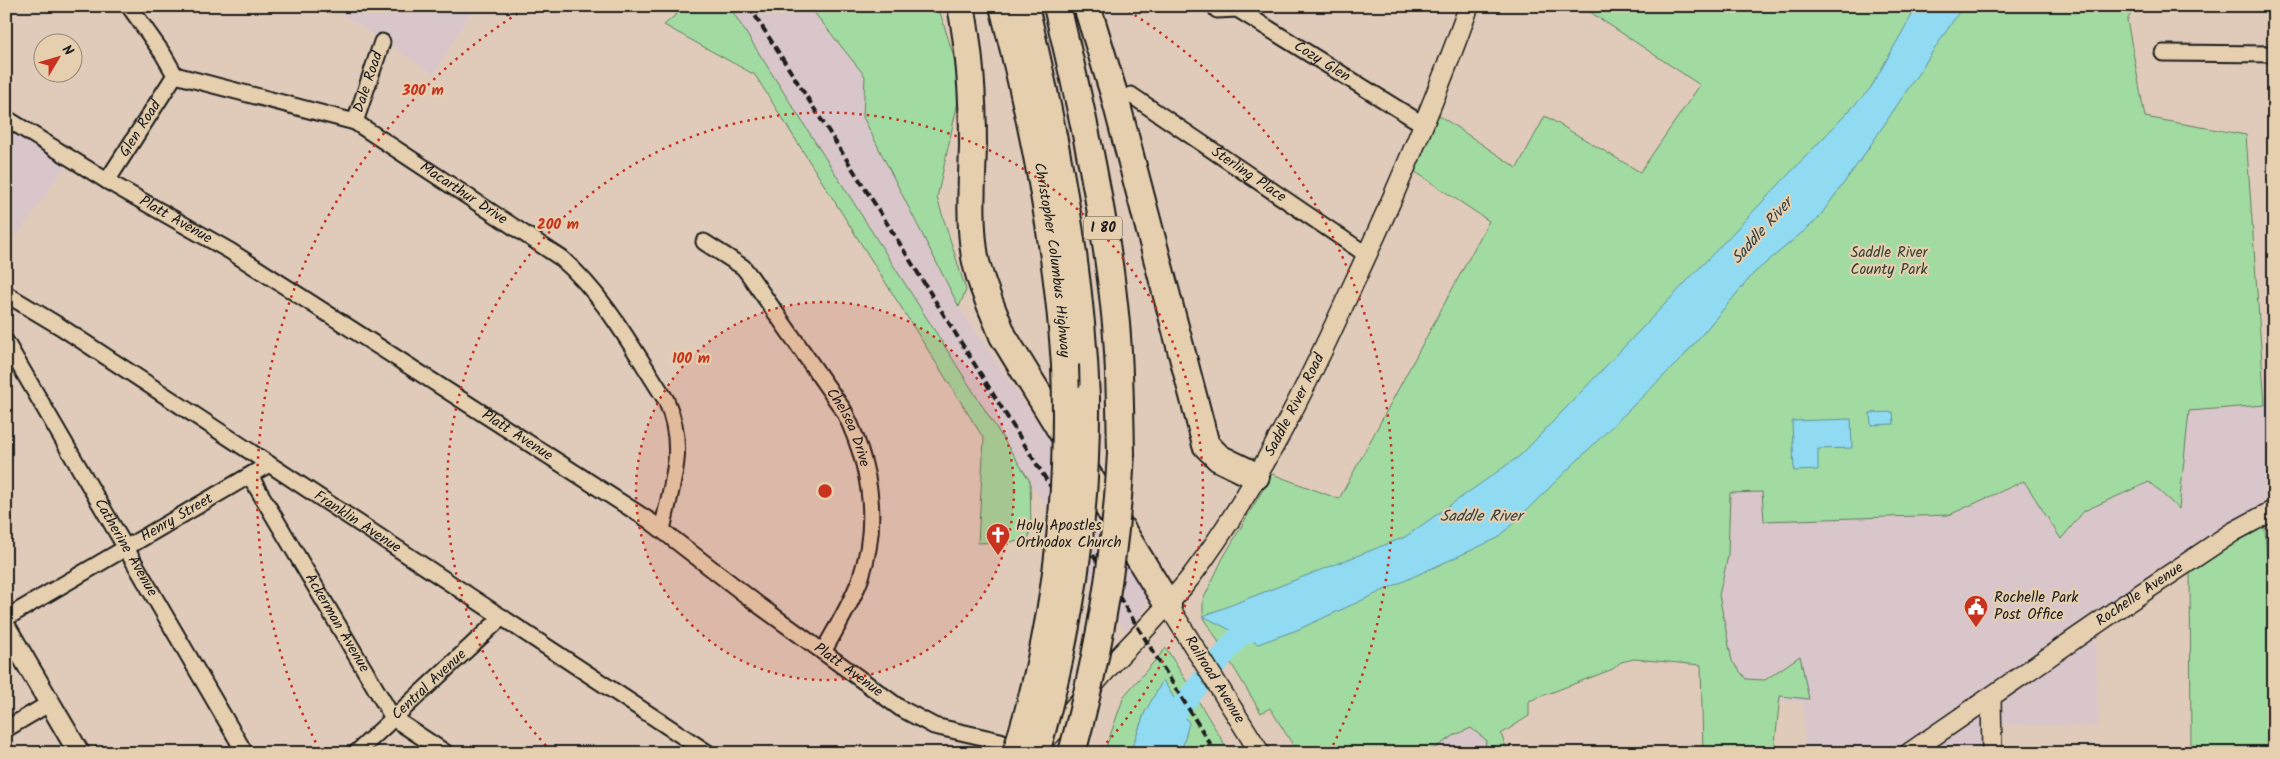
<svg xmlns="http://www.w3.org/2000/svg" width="2280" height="759" viewBox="0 0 2280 759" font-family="Kalam,sans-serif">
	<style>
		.built { fill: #d9c6ca }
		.green { fill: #a2dba1; stroke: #5f7c5e }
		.water { fill: #90dbf1; stroke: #628f9c }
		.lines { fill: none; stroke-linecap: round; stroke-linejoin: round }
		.river { stroke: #90dbf1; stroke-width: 22 }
		.minor-casing { stroke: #1c1c1c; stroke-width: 19 }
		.tertiary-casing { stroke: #1c1c1c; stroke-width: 22 }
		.secondary-casing { stroke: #1c1c1c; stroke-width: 24 }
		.motorway-casing { stroke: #1c1c1c; stroke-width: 30 }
		.minor { stroke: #e5cfae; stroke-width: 15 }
		.tertiary { stroke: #e5cfae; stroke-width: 19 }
		.secondary { stroke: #e5cfae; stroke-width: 20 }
		.motorway { stroke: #e5cfae; stroke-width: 26 }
		.rail { stroke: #1c1c1c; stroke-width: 4; stroke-dasharray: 8 4; stroke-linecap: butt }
		.motorway-bridge-casing { stroke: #1c1c1c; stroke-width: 30; stroke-linecap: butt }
		.motorway-bridge { stroke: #e5cfae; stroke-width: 26 }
		.ring { fill: none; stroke: #c8321e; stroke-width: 2.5; stroke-dasharray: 2.5 5 }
		.labels { text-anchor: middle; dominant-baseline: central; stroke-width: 4.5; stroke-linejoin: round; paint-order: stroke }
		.shield { fill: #e5cfae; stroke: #585248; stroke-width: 1 }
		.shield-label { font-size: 14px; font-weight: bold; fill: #1c1c1c }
		.street-label { font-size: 15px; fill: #1c1c1c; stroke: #e5cfae }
		.park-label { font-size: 15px; fill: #374237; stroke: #e5cfae }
		.poi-label { font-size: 15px; fill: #1c1c1c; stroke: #e5cfae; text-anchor: start }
		.water-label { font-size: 16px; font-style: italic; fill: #334247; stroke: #e5cfae }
		.centre { fill: #c8321e; stroke: #e5cfae; stroke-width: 2.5 }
		.ring-label { font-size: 15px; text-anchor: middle; font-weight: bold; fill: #c8321e; stroke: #e5cfae; stroke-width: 4.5; stroke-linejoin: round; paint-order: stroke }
	</style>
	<rect width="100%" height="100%" fill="#e0cbbb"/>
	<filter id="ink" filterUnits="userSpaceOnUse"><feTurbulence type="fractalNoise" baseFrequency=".02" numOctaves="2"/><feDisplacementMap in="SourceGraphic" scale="10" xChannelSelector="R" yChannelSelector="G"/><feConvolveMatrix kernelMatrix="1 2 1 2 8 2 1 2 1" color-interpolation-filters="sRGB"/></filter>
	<g filter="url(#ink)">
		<path class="built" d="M329 6H474L434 74Z
			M729 6H809L865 76 863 117 959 307 1140 572 1148 589V600L1142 613 1125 631Z
			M6 127 66 165 6 251Z
			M2264 395H2274V664L2264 515 2095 625 2098 726 1992 724V753H1805L1803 702 1704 700 1710 604 1730 492H1762L1764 521 1949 515 2024 481 2061 539 2084 511 2149 482 2179 508 2189 411 2264 405Z
			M1482 718 1498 753H1427Z"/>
		<path class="green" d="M686 6H729L1030 481 1031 527 1028 541 978 543 984 439 755 75 664 25Z
			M809 6H938L962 83 937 198 966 290 959 307 863 117 865 76Z
			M1589 6H2136L2127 20 2145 117 2246 135 2265 405 2189 411 2179 509 2149 482 2084 511 2061 539 2024 481 1949 515 1764 521 1762 492 1730 493 1728 556 1719 595 1732 661 1746 679 1765 680 1800 656 1809 699 1780 696 1774 753H1703L1701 665 1634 659 1621 662 1613 669 1529 701V716L1501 734 1507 749 1541 753H1485L1486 740 1471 728 1455 735 1427 753H1298L1270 708 1261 713 1203 616V600L1223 558 1272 474 1339 499 1489 221 1414 171 1437 114 1517 168 1545 116 1640 172 1700 85 1587 10Z
			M2264 514 2274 664V753H2191L2190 561Z
			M1166 648 1230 753H1169L1145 712 1130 753H1104L1124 696Z"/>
		<path class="water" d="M1917 6H1963L1864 155 1817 220 1754 273 1682 358 1498 538 1297 630 1258 644 1203 616 1405 537 1521 455 1870 89Z
			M1893 412 1894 424 1871 425 1870 413Z
			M1851 419 1852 448 1818 449V470L1794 471 1792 421Z
			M1163 680 1189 723 1181 753H1130L1145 712Z"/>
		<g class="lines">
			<path class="river" d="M1142 753 1152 738 1173 716 1240 635 1267 625"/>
			<defs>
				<g id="minor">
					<path id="s1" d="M129 6 163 54 175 75 355 122 561 258C606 297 634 351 666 400 687 448 672 482 662 530"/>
					<path id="s2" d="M1217 10 1237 9 1424 125"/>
					<path d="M2163 53 2274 54"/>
					<path id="s3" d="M1131 95 1367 255"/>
					<path id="s4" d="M6 118 107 181 230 251 650 521 760 606 900 708 934 726 1000 741 1024 752"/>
					<path id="s5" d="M355 122 382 42"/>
					<path id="s6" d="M107 181 175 75"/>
					<path id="s7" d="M704 242 743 267 750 276 844 411C870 464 880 520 861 577 852 603 836 628 823 652"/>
					<path id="s8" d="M6 294 61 327 708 753"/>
					<path id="s9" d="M6 342 245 753"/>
					<path id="s10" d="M250 476 393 718 446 753"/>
					<path id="s11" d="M6 618 269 464"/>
					<path d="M6 729 50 703"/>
					<path id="s12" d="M356 753 502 617"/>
				</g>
				<g id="tertiary">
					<path id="s13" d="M1168 605 1260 753"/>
					<path d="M1991 697 1992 753"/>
					<path id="s14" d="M1040 746C1064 720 1087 692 1111 665 1138 636 1166 609 1190 578 1257 489 1306 388 1352 287 1395 195 1435 102 1469 6"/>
					<path id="s15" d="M1909 753 2121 607 2233 532 2274 510"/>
				</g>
				<path id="secondary" d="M6 628 79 753"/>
				<g id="motorway">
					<path d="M961 6C970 51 973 101 973 146 972 183 969 221 975 257 980 284 993 310 1003 336L1168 605"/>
					<path id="s16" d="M1003 6C1033 124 1057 243 1065 365"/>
					<path d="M1025 6C1055 135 1081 265 1086 398"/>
					<path d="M1057 6C1082 111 1106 217 1116 324 1120 367 1120 410 1121 453"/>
					<path d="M1087 6 1114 94 1206 445 1219 458 1256 476"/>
				</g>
			</defs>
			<use href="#minor" class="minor-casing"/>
			<use href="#tertiary" class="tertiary-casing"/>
			<use href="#secondary" class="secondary-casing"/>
			<use href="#motorway" class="motorway-casing"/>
			<use href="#minor" class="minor"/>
			<use href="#tertiary" class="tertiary"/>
			<use href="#secondary" class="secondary"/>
			<use href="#motorway" class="motorway"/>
			<path class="rail" d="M749 6 885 220 1216 753"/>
			<defs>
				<path id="motorway-bridge" d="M1016 753C1056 628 1070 495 1065 365
					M1036 753C1070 632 1087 523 1086 398
					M1072 753C1099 654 1116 556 1121 453"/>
			</defs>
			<use href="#motorway-bridge" class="motorway-bridge-casing"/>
			<use href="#motorway-bridge" class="motorway-bridge"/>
		</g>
	</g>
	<circle cx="825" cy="491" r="189" fill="#c8321e" fill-opacity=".12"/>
	<g class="ring">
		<circle cx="825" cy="491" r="189"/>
		<path d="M551 751A378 378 0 1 1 1099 751"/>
		<path d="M319 749A568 568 0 0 1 528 7M1122 7A568 568 0 0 1 1331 749"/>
	</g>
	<defs>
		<symbol id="church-pin" viewBox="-11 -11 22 30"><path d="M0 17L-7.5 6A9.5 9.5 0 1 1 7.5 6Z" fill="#c8321e" stroke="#e5cfae"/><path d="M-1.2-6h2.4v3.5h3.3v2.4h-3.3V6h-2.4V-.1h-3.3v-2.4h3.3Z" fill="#fff"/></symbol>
		<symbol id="civic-pin" viewBox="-11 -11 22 30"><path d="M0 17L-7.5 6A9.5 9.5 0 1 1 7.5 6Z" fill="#c8321e" stroke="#e5cfae"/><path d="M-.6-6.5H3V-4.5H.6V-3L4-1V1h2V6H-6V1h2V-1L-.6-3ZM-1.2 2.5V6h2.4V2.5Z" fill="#fff"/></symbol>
	</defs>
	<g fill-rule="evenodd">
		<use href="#church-pin" x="984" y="521" width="28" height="38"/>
		<use href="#civic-pin" x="1962" y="593" width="28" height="38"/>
	</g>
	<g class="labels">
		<rect class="shield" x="1084" y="216.5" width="38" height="23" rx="4"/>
		<g class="shield-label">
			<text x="1103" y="228">I 80</text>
		</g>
		<g class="street-label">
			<text stroke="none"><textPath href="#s2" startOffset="120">Cozy Glen</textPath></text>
			<text stroke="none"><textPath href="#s5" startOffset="42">Dale Road</textPath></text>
			<text stroke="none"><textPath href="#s6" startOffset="62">Glen Road</textPath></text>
			<text stroke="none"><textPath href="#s3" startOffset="142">Sterling Place</textPath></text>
			<text stroke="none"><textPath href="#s1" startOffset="399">Macarthur Drive</textPath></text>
			<text stroke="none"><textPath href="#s4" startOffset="198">Platt Avenue</textPath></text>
			<text stroke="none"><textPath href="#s16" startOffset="259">Christopher Columbus Highway</textPath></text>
			<text stroke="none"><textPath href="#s14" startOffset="428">Saddle River Road</textPath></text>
			<text stroke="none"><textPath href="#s7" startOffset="239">Chelsea Drive</textPath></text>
			<text stroke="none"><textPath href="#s4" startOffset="602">Platt Avenue</textPath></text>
			<text stroke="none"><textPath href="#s11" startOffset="198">Henry Street</textPath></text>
			<text stroke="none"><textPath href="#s8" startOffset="419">Franklin Avenue</textPath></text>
			<text stroke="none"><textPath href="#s9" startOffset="238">Catherine Avenue</textPath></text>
			<text stroke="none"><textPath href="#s15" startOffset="280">Rochelle Avenue</textPath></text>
			<text stroke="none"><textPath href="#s10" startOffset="171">Ackerman Avenue</textPath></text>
			<text stroke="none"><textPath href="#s4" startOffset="1008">Platt Avenue</textPath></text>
			<text stroke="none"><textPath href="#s13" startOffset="88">Railroad Avenue</textPath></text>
			<text stroke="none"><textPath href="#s12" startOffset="100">Central Avenue</textPath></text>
		</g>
		<g class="park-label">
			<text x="1889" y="253">Saddle River<tspan x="1889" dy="17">County Park</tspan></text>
		</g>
		<g class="poi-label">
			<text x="1016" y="526">Holy Apostles<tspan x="1016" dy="17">Orthodox Church</tspan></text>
			<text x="1994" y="598">Rochelle Park<tspan x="1994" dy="17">Post Office</tspan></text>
		</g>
		<g class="water-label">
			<text transform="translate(1762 231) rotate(-48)">Saddle River</text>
			<text x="1481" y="516">Saddle River</text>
		</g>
	</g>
	<circle cx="825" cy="491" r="8" class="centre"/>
	<g class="ring-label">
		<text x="423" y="95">300 m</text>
		<text x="558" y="229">200 m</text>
		<text x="691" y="363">100 m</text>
	</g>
	<rect width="2280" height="759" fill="none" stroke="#e5cfae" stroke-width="25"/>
	<rect x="12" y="12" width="2255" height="734" fill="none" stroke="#1c1c1c" stroke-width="2" filter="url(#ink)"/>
	<g transform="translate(58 58) rotate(52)"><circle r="24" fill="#e5cfae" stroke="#958774"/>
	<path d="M0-4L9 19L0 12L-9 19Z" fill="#c8321e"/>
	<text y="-8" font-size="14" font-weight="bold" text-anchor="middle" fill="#1c1c1c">N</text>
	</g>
</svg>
